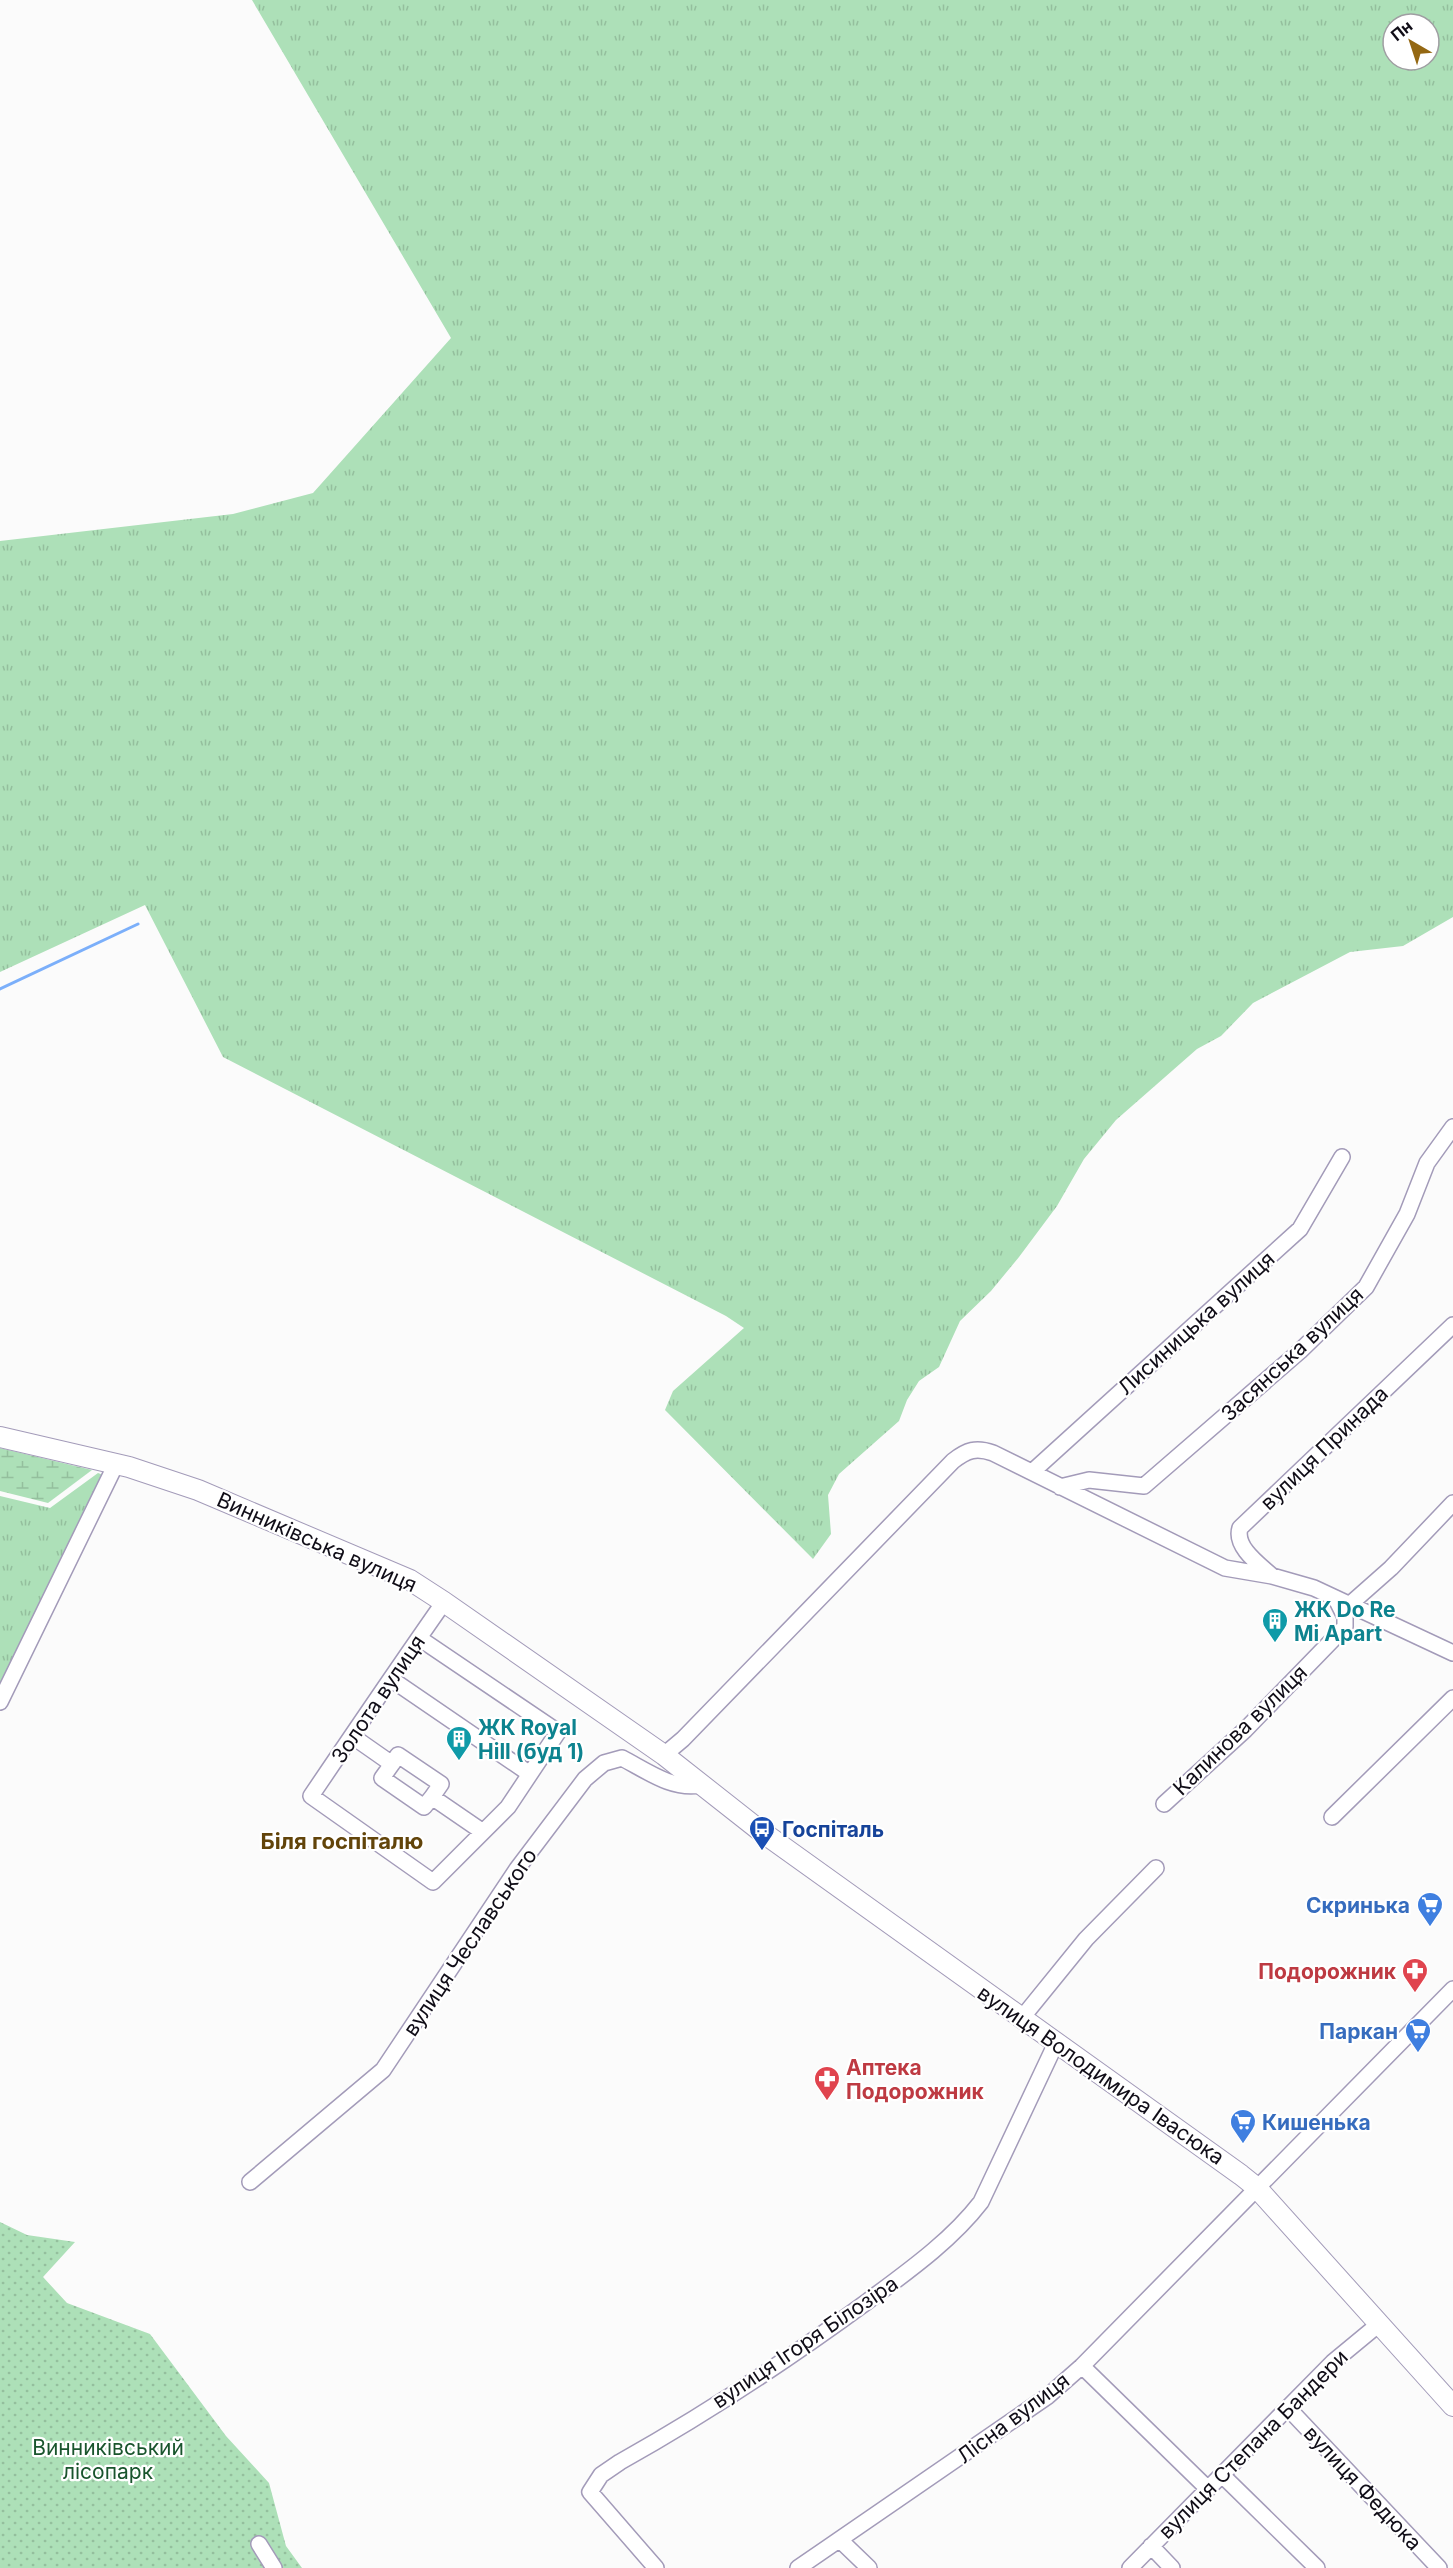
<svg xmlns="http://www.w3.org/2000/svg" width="1453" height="2568" viewBox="0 0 1453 2568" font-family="Inter,sans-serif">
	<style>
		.grass { fill: url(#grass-tufts); fill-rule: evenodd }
		.wetland { fill: url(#wetland-marsh) }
		.park { fill: url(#park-dots) }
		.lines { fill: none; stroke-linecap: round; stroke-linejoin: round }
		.stream { stroke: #7baffa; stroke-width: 3 }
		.minor-casing { stroke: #a39bb9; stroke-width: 18 }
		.major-casing { stroke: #a39bb9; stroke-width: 22 }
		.minor { stroke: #fff; stroke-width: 15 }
		.major { stroke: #fff; stroke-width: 20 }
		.labels { text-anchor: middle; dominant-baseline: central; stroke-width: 4.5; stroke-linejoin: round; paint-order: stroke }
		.street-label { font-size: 21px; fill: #100d17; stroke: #fff }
		.culture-label { font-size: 21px; font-weight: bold; fill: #0d838f; stroke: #fff; text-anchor: start }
		.transit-label { font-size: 21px; font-weight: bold; fill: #164399; stroke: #fff; text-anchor: start }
		.shop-label { font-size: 21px; font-weight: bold; fill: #366cbe; stroke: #fff; text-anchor: end }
		.health-label { font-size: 21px; font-weight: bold; fill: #be3a42; stroke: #fff; text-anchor: end }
		.park-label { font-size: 21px; fill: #19552d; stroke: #fff }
		.neighbourhood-label { font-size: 22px; font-weight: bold; fill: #62440a; stroke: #fff }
	</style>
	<defs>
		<pattern id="grass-tufts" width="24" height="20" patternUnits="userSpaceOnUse" patternTransform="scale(1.5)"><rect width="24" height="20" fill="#ade0b8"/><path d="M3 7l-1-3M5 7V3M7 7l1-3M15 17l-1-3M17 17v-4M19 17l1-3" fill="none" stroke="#94bf9d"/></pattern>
		<pattern id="wetland-marsh" width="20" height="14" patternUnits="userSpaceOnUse" patternTransform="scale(1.5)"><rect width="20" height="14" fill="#ade0b8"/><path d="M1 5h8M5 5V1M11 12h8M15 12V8" fill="none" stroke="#94bf9d"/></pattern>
		<pattern id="park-dots" width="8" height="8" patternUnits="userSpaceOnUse" patternTransform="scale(1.5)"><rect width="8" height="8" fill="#ade0b8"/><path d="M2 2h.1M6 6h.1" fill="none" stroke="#94bf9d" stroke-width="1.8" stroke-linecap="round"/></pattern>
	</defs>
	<rect width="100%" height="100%" fill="#fbfbfb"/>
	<path class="grass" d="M252 0H1453V917L1403 946 1350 952 1253 1003 1221 1036 1197 1049 1116 1120 1084 1159 1057 1206 1019 1257 991 1291 960 1321 939 1367 919 1381 907 1400 899 1421 839 1474 828 1495 831 1534 813 1559 665 1410 673 1391 744 1328 726 1316 223 1057 145 905 0 972V541L233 514 313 493 451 338ZM1393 24H1429V60H1393Z
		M98 1473 106 1476 0 1686V1496L50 1508Z"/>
	<path class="wetland" d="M0 1448 92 1470 48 1503 0 1491Z"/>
	<path class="park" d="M0 2222 27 2235 75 2242 43 2277 67 2303 150 2334 226 2436 269 2483 286 2546 302 2568H0Z"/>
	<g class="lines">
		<path class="stream" d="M0 989 138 924"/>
		<defs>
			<path id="minor" d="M1032 1472 1300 1229 1342 1157
				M1060 1487 1089 1480 1144 1486 1300 1351 1366 1287 1407 1214 1427 1163 1453 1127
				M1272 1576C1260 1565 1234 1547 1240 1528L1453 1325
				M1348 1606 1391 1568 1453 1503
				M419 1638 558 1732 508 1807 433 1882 311 1796C355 1731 399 1666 444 1602
				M391 1679 530 1774
				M0 1702 116 1464
				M352 1736 392 1764 398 1755 441 1784 432 1797 483 1832
				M664 1755 683 1739 953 1461C967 1450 976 1447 993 1453L1225 1568 1272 1576 1314 1588 1453 1653
				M392 1764 382 1778 424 1807 432 1797
				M1164 1804 1245 1730 1345 1627V1617L1336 1599
				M1332 1817 1453 1698
				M1021 2019 1086 1939 1156 1868
				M250 2182 383 2070 517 1869 585 1779 604 1763 622 1758C647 1771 672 1790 700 1785
				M1082 2366 1208 2489
				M1288 2408 1439 2568
				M1222 2475 1317 2568
				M840 2540 869 2568
				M259 2544 274 2568
				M1151 2546 1172 2568
				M656 2568 590 2492 601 2475 620 2462C706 2414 789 2359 868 2301 907 2272 951 2241 981 2202L1056 2043
				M798 2568 1048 2396 1082 2366 1453 1989
				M1130 2568 1333 2362 1379 2324"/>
			<path id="major" d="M0 1437 129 1467 198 1490 410 1580 444 1602 664 1755 758 1829 1241 2175 1256 2187 1453 2406"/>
		</defs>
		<use href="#minor" class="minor-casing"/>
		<use href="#major" class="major-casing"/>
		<use href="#minor" class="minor"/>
		<use href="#major" class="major"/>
	</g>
	<defs>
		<symbol id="building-pin" viewBox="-11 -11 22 30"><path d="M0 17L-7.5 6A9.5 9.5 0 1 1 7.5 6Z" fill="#0f9aa8" stroke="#fff"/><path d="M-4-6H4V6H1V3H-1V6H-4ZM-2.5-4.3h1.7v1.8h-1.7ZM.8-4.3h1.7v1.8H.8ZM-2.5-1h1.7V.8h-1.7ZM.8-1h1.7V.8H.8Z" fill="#fff"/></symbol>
		<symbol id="bus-pin" viewBox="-11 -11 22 30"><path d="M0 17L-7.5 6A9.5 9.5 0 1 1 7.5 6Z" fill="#1a4fb4" stroke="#fff"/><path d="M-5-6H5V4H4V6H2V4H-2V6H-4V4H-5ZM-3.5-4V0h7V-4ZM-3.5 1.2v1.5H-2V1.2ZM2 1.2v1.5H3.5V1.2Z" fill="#fff"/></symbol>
		<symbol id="supermarket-pin" viewBox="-11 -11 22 30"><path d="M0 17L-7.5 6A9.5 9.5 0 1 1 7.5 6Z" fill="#3f7fe0" stroke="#fff"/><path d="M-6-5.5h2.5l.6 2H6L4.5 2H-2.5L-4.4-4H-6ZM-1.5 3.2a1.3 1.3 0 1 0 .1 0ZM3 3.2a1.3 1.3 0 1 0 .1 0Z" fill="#fff"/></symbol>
		<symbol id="pharmacy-pin" viewBox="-11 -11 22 30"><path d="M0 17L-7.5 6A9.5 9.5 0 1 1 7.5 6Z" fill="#e0444e" stroke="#fff"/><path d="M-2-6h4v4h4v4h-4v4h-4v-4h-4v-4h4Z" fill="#fff"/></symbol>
	</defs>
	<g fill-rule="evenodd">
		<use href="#building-pin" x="1260" y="1606" width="30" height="40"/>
		<use href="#building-pin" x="444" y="1724" width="30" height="40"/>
		<use href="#bus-pin" x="747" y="1814" width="30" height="40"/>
		<use href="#supermarket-pin" x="1415" y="1890" width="30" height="40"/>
		<use href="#pharmacy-pin" x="1400" y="1956" width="30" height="40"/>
		<use href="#supermarket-pin" x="1403" y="2016" width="30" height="40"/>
		<use href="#pharmacy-pin" x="812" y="2064" width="30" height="40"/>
		<use href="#supermarket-pin" x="1228" y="2107" width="30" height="40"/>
	</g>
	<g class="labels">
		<g class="street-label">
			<text transform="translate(1196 1323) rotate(-42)">Лисиницька вулиця</text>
			<text transform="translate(1292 1354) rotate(-43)">Засянська вулиця</text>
			<text transform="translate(1324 1448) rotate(-44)">вулиця Принада</text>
			<text transform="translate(317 1542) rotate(24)">Винниківська вулиця</text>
			<text transform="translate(378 1699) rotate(-56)">Золота вулиця</text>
			<text transform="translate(1240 1730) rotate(-44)">Калинова вулиця</text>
			<text transform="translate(470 1942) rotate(-56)">вулиця Чеславського</text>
			<text transform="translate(1101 2075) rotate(35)">вулиця Володимира Івасюка</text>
			<text transform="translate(805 2342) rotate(-34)">вулиця Ігоря Білозіра</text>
			<text transform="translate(1013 2418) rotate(-37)">Лісна вулиця</text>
			<text transform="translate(1253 2444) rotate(-45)">вулиця Степана Бандери</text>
			<text transform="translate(1363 2488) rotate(47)">вулиця Федюка</text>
		</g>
		<g class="culture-label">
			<text x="1294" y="1609">ЖК Do Re<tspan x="1294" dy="24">Mi Apart</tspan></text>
			<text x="478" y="1727">ЖК Royal<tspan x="478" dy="24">Hill (буд 1)</tspan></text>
		</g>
		<g class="transit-label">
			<text x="782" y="1829">Госпіталь</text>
		</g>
		<g class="shop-label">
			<text x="1410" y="1905">Скринька</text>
			<text x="1398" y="2031">Паркан</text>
			<text x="1262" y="2122" text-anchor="start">Кишенька</text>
		</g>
		<g class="health-label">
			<text x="1396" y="1971">Подорожник</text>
			<text x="846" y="2067" text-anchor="start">Аптека<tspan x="846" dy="24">Подорожник</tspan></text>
		</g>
		<g class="park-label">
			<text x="108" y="2447">Винниківський<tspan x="108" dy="24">лісопарк</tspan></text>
		</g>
		<g class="neighbourhood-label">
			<text x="342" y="1841">Біля госпіталю</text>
		</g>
	</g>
	<g transform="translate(1411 42) rotate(321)"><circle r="28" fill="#ffffff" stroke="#9f9ea2" stroke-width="1.5"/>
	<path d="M0-4.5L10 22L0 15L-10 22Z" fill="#946813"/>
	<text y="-9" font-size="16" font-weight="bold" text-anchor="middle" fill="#100d17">Пн</text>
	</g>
</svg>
